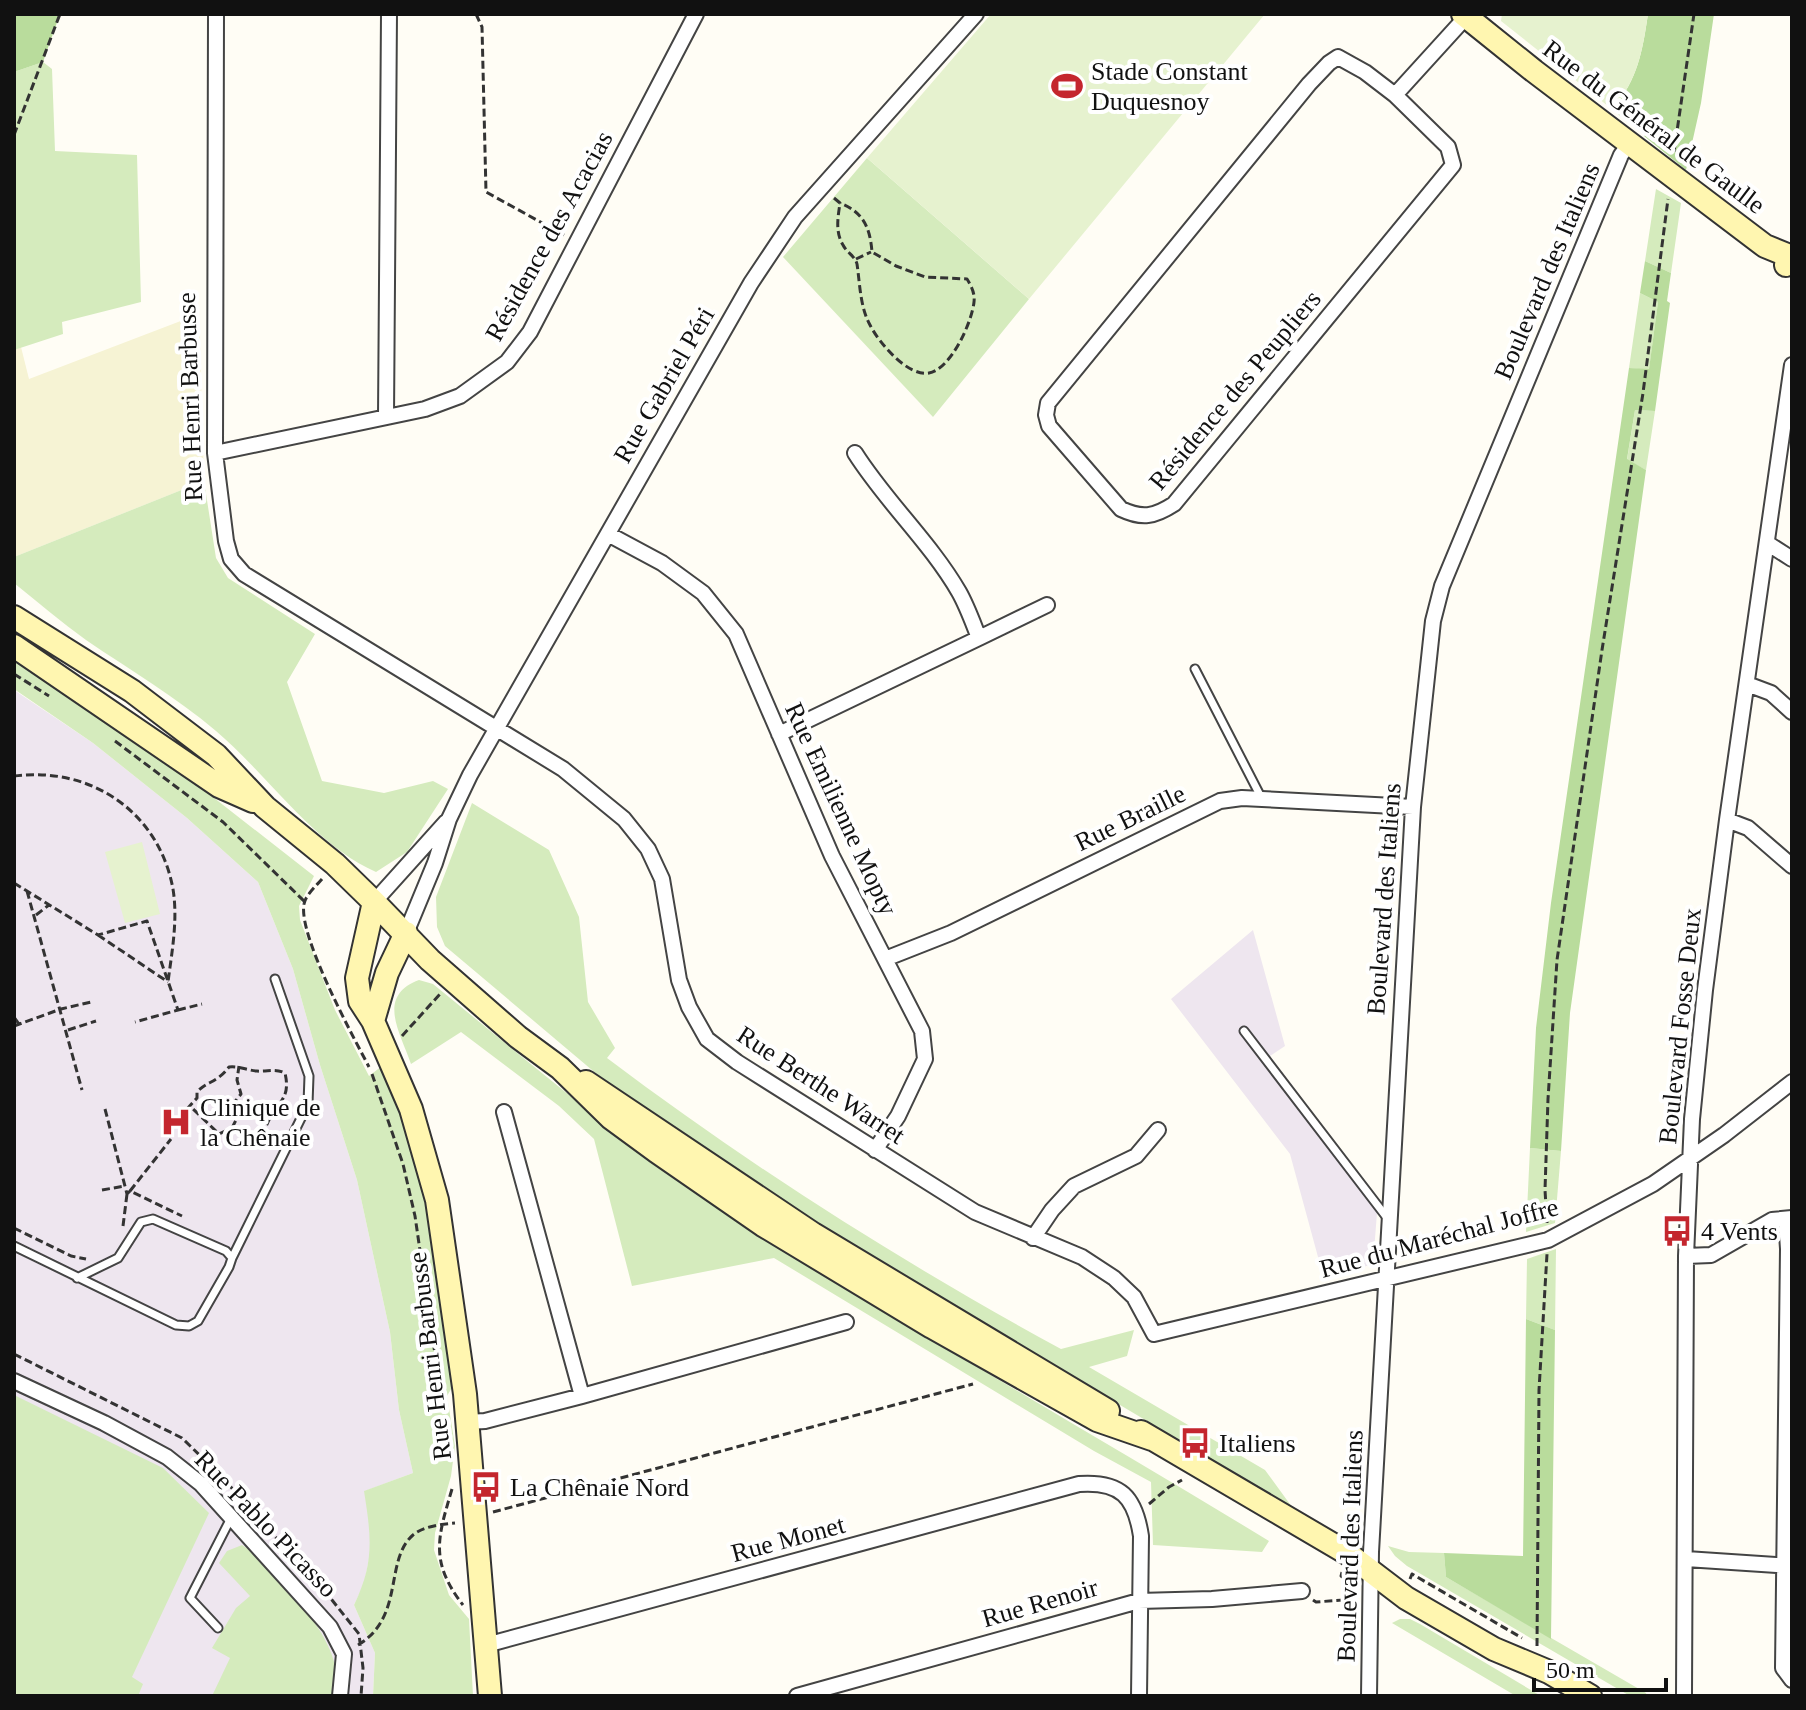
<svg xmlns="http://www.w3.org/2000/svg" width="1806" height="1710" viewBox="0 0 1806 1710" font-family="Georgia,serif">
	<style>
		.industrial { fill: #eee6ef }
		.farmland { fill: #f6f3d4 }
		.green { fill: #d5ebbd }
		.forest { fill: #b9dc9c }
		.pitch { fill: #e6f2cf }
		.lines { fill: none; stroke-linecap: round; stroke-linejoin: round }
		.lane-casing { stroke: #444; stroke-width: 11 }
		.street-casing { stroke: #444; stroke-width: 18 }
		.secondary-casing { stroke: #333; stroke-width: 26 }
		.path { stroke: #333; stroke-width: 3; stroke-dasharray: 8 4; stroke-linecap: butt }
		.lane { stroke: #fff; stroke-width: 7 }
		.street { stroke: #fff; stroke-width: 14 }
		.secondary { stroke: #fff6b0; stroke-width: 22 }
		.labels { text-anchor: middle; dominant-baseline: central; stroke-width: 8; stroke-linejoin: round; paint-order: stroke }
		.poi-label { font-size: 26px; fill: #111; stroke: #fff; text-anchor: start }
		.street-label { font-size: 26px; fill: #111; stroke: #fff }
	</style>
	<rect width="100%" height="100%" fill="#fffdf5"/>
	<path class="industrial" d="M14 690 93 743 187 818 258 882 293 969 320 1065 357 1180 390 1332 399 1410 413 1473 365 1491 372 1544 364 1584 354 1605 375 1653 373 1696H14Z
		M1253 930 1285 1046 1270 1056 1378 1200 1373 1264 1324 1279 1290 1154 1171 999Z"/>
	<path class="farmland" d="M199 314 204 481 14 557V350L21 347 29 379Z"/>
	<path class="green" d="M43 62 52 69 55 151 137 155 141 302 62 322 63 334 14 350V72Z
		M867 158 1029 299 933 417 783 257Z
		M1656 189 1681 203 1671 273 1645 261Z
		M1640 293 1658 302 1649 370 1629 368Z
		M1635 410 1655 411 1646 470 1627 460Z
		M204 481 216 558 228 578 315 634 287 682 322 781 384 793 433 781 448 789 407 852 376 872C314 845 267 774 216 731 176 697 130 670 86 640 61 622 38 602 14 583V557Z
		M14 657 158 754 314 876 299 906 300 920 335 1010 369 1076 382 1066 400 1104 431 1209 454 1384 447 1396 455 1446 451 1476 435 1533 434 1550 449 1595 469 1619 473 1696H373L375 1653 354 1605C375 1562 371 1536 364 1491L413 1473 399 1410 390 1332 357 1180 320 1065 293 969 258 882 187 818 93 743 14 689Z
		M472 803 549 850 579 917 588 1002 615 1048 607 1058C750 1166 903 1263 1061 1349L1134 1330 1127 1356 1089 1367 1265 1470 1292 1507 874 1259 717 1158 605 1081 445 946 437 927 436 897Z
		M419 980 433 984C508 1045 582 1108 661 1164 856 1302 1066 1417 1269 1541L1262 1552 1153 1545 1151 1482 1094 1451 774 1258 632 1286 594 1139 559 1106 461 1032 411 1064C400 1032 376 996 419 980Z
		M1530 1148 1561 1151 1555 1223 1526 1232Z
		M1556 1249 1555 1330 1526 1319 1527 1259Z
		M14 1395 163 1468 209 1513 132 1677 143 1684 138 1696H14Z
		M242 1545 257 1555C287 1590 349 1645 335 1696H212L230 1658 212 1648 236 1608 250 1596 219 1563 227 1551Z
		M1388 1546 1409 1552 1444 1553 1446 1577 1646 1693 1647 1696H1630L1407 1566 1395 1556Z
		M1400 1619H1410L1420 1624 1541 1696H1516L1392 1623Z"/>
	<path class="forest" d="M14 14H60L43 62 14 72Z
		M1648 14H1714L1701 103 1686 170 1644 136 1656 119 1641 108 1629 123 1613 110C1638 77 1642 54 1648 14Z
		M1645 261 1671 273 1667 301 1670 303 1655 411 1635 410 1627 459 1646 470 1570 1013 1561 1151 1530 1148 1536 1028 1551 903 1629 368 1649 369 1658 302 1640 293Z
		M1526 1319 1555 1330 1551 1639 1446 1577 1444 1553 1523 1556Z"/>
	<path class="pitch" d="M991 14H1265L1029 299 867 158Z
		M1502 14H1648C1642 54 1638 77 1613 110L1501 21Z
		M142 842 160 914 125 923 105 852Z"/>
	<g class="lines">
		<defs>
			<path id="lane" d="M1195 669 1262 799
				M1244 1031 1388 1219
				M14 1246 176 1325 189 1326 198 1321 229 1267 232 1258 226 1251 153 1219 141 1222 118 1258 77 1278
				M232 1258 308 1104 309 1076 275 979
				M218 1628 190 1598 231 1518"/>
			<path id="street" d="M216 14 215 453 226 541 231 559 244 574 563 769 624 819 648 849 662 879 679 980 689 1007 707 1039 737 1062 975 1212 1082 1257 1114 1278 1134 1297 1154 1334 1548 1240 1653 1184 1724 1135 1792 1082
				M1338 57 1365 72 1395 95 1448 147 1453 165 1174 504C1154 517 1142 519 1121 509L1049 426 1046 415 1048 403 1309 84 1329 63Z
				M1395 95 1466 17
				M386 417 389 14
				M215 453 425 409 460 396 507 362 530 332 696 14
				M608 534 662 563 703 593 736 634 832 856 922 1031 925 1059 898 1116 875 1150
				M1767 543 1792 559
				M979 638 1047 605
				M1747 684 1771 693 1792 712
				M779 734 979 638C973 623 967 606 959 592 930 542 886 502 855 453
				M1727 820 1748 828 1792 866
				M374 902 446 822
				M406 933 435 863 449 819 470 775 751 283 795 217 976 14
				M885 959 951 933 1220 801 1242 798 1413 807
				M504 1112 582 1396
				M1786 1219 1788 1249 1783 1668 1792 1680
				M1033 1238 1052 1210 1074 1186 1136 1156 1158 1130
				M1686 1256 1711 1255 1772 1220 1792 1218
				M14 1381 104 1423 167 1457 201 1484 330 1627 344 1654 340 1696
				M468 1422 485 1421 582 1396 846 1322
				M1686 1559 1792 1566
				M486 1645 1079 1484C1121 1481 1135 1497 1141 1536L1139 1696
				M797 1696 1139 1601 1212 1599 1302 1591
				M1369 1696 1371 1552 1413 807 1433 621 1442 586 1621 155 1629 144
				M1684 1696 1686 1256 1692 1119 1705 990 1727 820 1792 365"/>
			<path id="secondary" d="M1463 14 1534 71 1765 246 1792 257 1786 265
				M14 617 132 691 216 755 265 807 335 864 374 902 430 960 518 1037 560 1068 611 1118 656 1151 763 1225 932 1327 1097 1420 1152 1439
				M14 646 219 786 253 801
				M374 902 357 978 360 1001 373 1021 411 1109 437 1200 465 1394 490 1696
				M373 1021 387 973 406 933
				M586 1082 813 1234 1108 1411
				M1141 1432 1347 1553 1406 1598 1494 1649 1549 1672 1590 1696"/>
		</defs>
		<use href="#lane" class="lane-casing"/>
		<use href="#street" class="street-casing"/>
		<use href="#secondary" class="secondary-casing"/>
		<path class="path" d="M476 14 482 27 486 192 564 235
			M14 135 60 14
			M1674 152 1694 14
			M834 198 840 203C838 217 835 232 843 245 847 253 855 256 857 264 860 284 860 307 870 325 879 343 908 377 929 373 951 369 972 322 974 302 975 294 972 287 967 279L925 277 896 266 872 252C870 227 863 212 840 203
			M856 259 871 252
			M14 674 49 696
			M115 741 223 822 304 901
			M14 776C91 766 159 812 173 889 178 920 172 951 168 982
			M322 879C316 886 305 896 304 904 298 936 353 1036 369 1067
			M14 883 98 935 147 921 178 1010 135 1022
			M27 891 82 1090
			M36 915 49 905
			M98 935 168 982
			M178 1010 202 1004
			M14 1017 19 1024
			M14 1026 61 1009 91 1002
			M68 1030 96 1021
			M402 1036 440 994
			M372 1074 403 1164 415 1216 437 1368 442 1377
			M105 1109 127 1194 130 1191 182 1216
			M187 1109 197 1098V1092C207 1081 217 1083 229 1067 239 1066 246 1070 257 1071 268 1072 274 1068 285 1073 290 1095 282 1099 272 1115 267 1122 265 1131 260 1138L249 1139 232 1128 219 1134 190 1106
			M232 1128 237 1118 233 1104 241 1094 237 1080 239 1066
			M102 1190 125 1186
			M130 1191 171 1139
			M1547 1223 1545 1190 1548 1099 1557 960 1602 650 1643 393 1668 199
			M123 1226 127 1194
			M14 1228 71 1256 86 1259
			M14 1354 182 1438 221 1476 332 1600 359 1634 363 1668 361 1696
			M452 1489C438 1537 429 1561 463 1605
			M1149 1504 1169 1487 1182 1480
			M493 1512 973 1384
			M1342 1572 1341 1576 1354 1586
			M1410 1579 1412 1574 1522 1638
			M1313 1600 1316 1602 1356 1599
			M358 1645C405 1617 384 1560 413 1535 423 1526 443 1524 455 1523
			M1537 1646 1539 1390 1547 1254"/>
		<use href="#lane" class="lane"/>
		<use href="#street" class="street"/>
		<use href="#secondary" class="secondary"/>
	</g>
	<defs>
		<symbol id="stadium-bare" viewBox="-9 -9 18 18"><path d="M0-5a6.5 5 0 1 0 0 10a6.5 5 0 1 0 0-10ZM-3.5-1.8h7v3.6h-7Z" fill="#c4262e" stroke="#fff" stroke-width="2.5" paint-order="stroke"/></symbol>
		<symbol id="hospital-bare" viewBox="-9 -9 18 18"><path d="M-5-5h3v3.5h4V-5h3V5h-3V1.5h-4V5h-3Z" fill="#c4262e" stroke="#fff" stroke-width="2.5" paint-order="stroke"/></symbol>
		<symbol id="bus-bare" viewBox="-9 -9 18 18"><path d="M-5-6H5V4H4V6H2V4H-2V6H-4V4H-5ZM-3.5-4V0h7V-4ZM-3.5 1.2v1.5H-2V1.2ZM2 1.2v1.5H3.5V1.2Z" fill="#c4262e" stroke="#fff" stroke-width="2.5" paint-order="stroke"/></symbol>
	</defs>
	<g fill-rule="evenodd">
		<use href="#stadium-bare" x="1045" y="64" width="44" height="44"/>
		<use href="#hospital-bare" x="154" y="1100" width="44" height="44"/>
		<use href="#bus-bare" x="1655" y="1209" width="44" height="44"/>
		<use href="#bus-bare" x="1173" y="1421" width="44" height="44"/>
		<use href="#bus-bare" x="464" y="1465" width="44" height="44"/>
	</g>
	<g class="labels">
		<g class="poi-label">
			<text x="1091" y="71">Stade Constant<tspan x="1091" dy="30">Duquesnoy</tspan></text>
			<text x="200" y="1107">Clinique de<tspan x="200" dy="30">la Chênaie</tspan></text>
			<text x="1701" y="1231">4 Vents</text>
			<text x="1219" y="1443">Italiens</text>
			<text x="510" y="1487">La Chênaie Nord</text>
		</g>
		<g class="street-label">
			<text transform="translate(1654 127) rotate(37)">Rue du Général de Gaulle</text>
			<text transform="translate(549 236) rotate(-61)">Résidence des Acacias</text>
			<text transform="translate(1547 271) rotate(-67)">Boulevard des Italiens</text>
			<text transform="translate(664 385) rotate(-60)">Rue Gabriel Péri</text>
			<text transform="translate(1235 390) rotate(-50)">Résidence des Peupliers</text>
			<text transform="translate(190 397) rotate(-92)">Rue Henri Barbusse</text>
			<text transform="translate(841 809) rotate(65)">Rue Emilienne Mopty</text>
			<text transform="translate(1130 818) rotate(-26)">Rue Braille</text>
			<text transform="translate(1384 899) rotate(-86)">Boulevard des Italiens</text>
			<text transform="translate(1680 1026) rotate(-84)">Boulevard Fosse Deux</text>
			<text transform="translate(821 1085) rotate(33)">Rue Berthe Warret</text>
			<text transform="translate(1439 1238) rotate(-15)">Rue du Maréchal Joffre</text>
			<text transform="translate(430 1356) rotate(-97)">Rue Henri Barbusse</text>
			<text transform="translate(266 1524) rotate(46)">Rue Pablo Picasso</text>
			<text transform="translate(788 1539) rotate(-15)">Rue Monet</text>
			<text transform="translate(1350 1546) rotate(-88)">Boulevard des Italiens</text>
			<text transform="translate(1040 1603) rotate(-16)">Rue Renoir</text>
		</g>
	</g>
	<rect width="1806" height="1710" fill="none" stroke="#111111" stroke-width="32"/>
	<path d="M1534 1678v12h132v-12" fill="none" stroke="#111111" stroke-width="4"/>
	<text x="1546" y="1678" font-size="24" fill="#111111" stroke="#ffffff" stroke-width="6" paint-order="stroke">50 m</text>
</svg>
